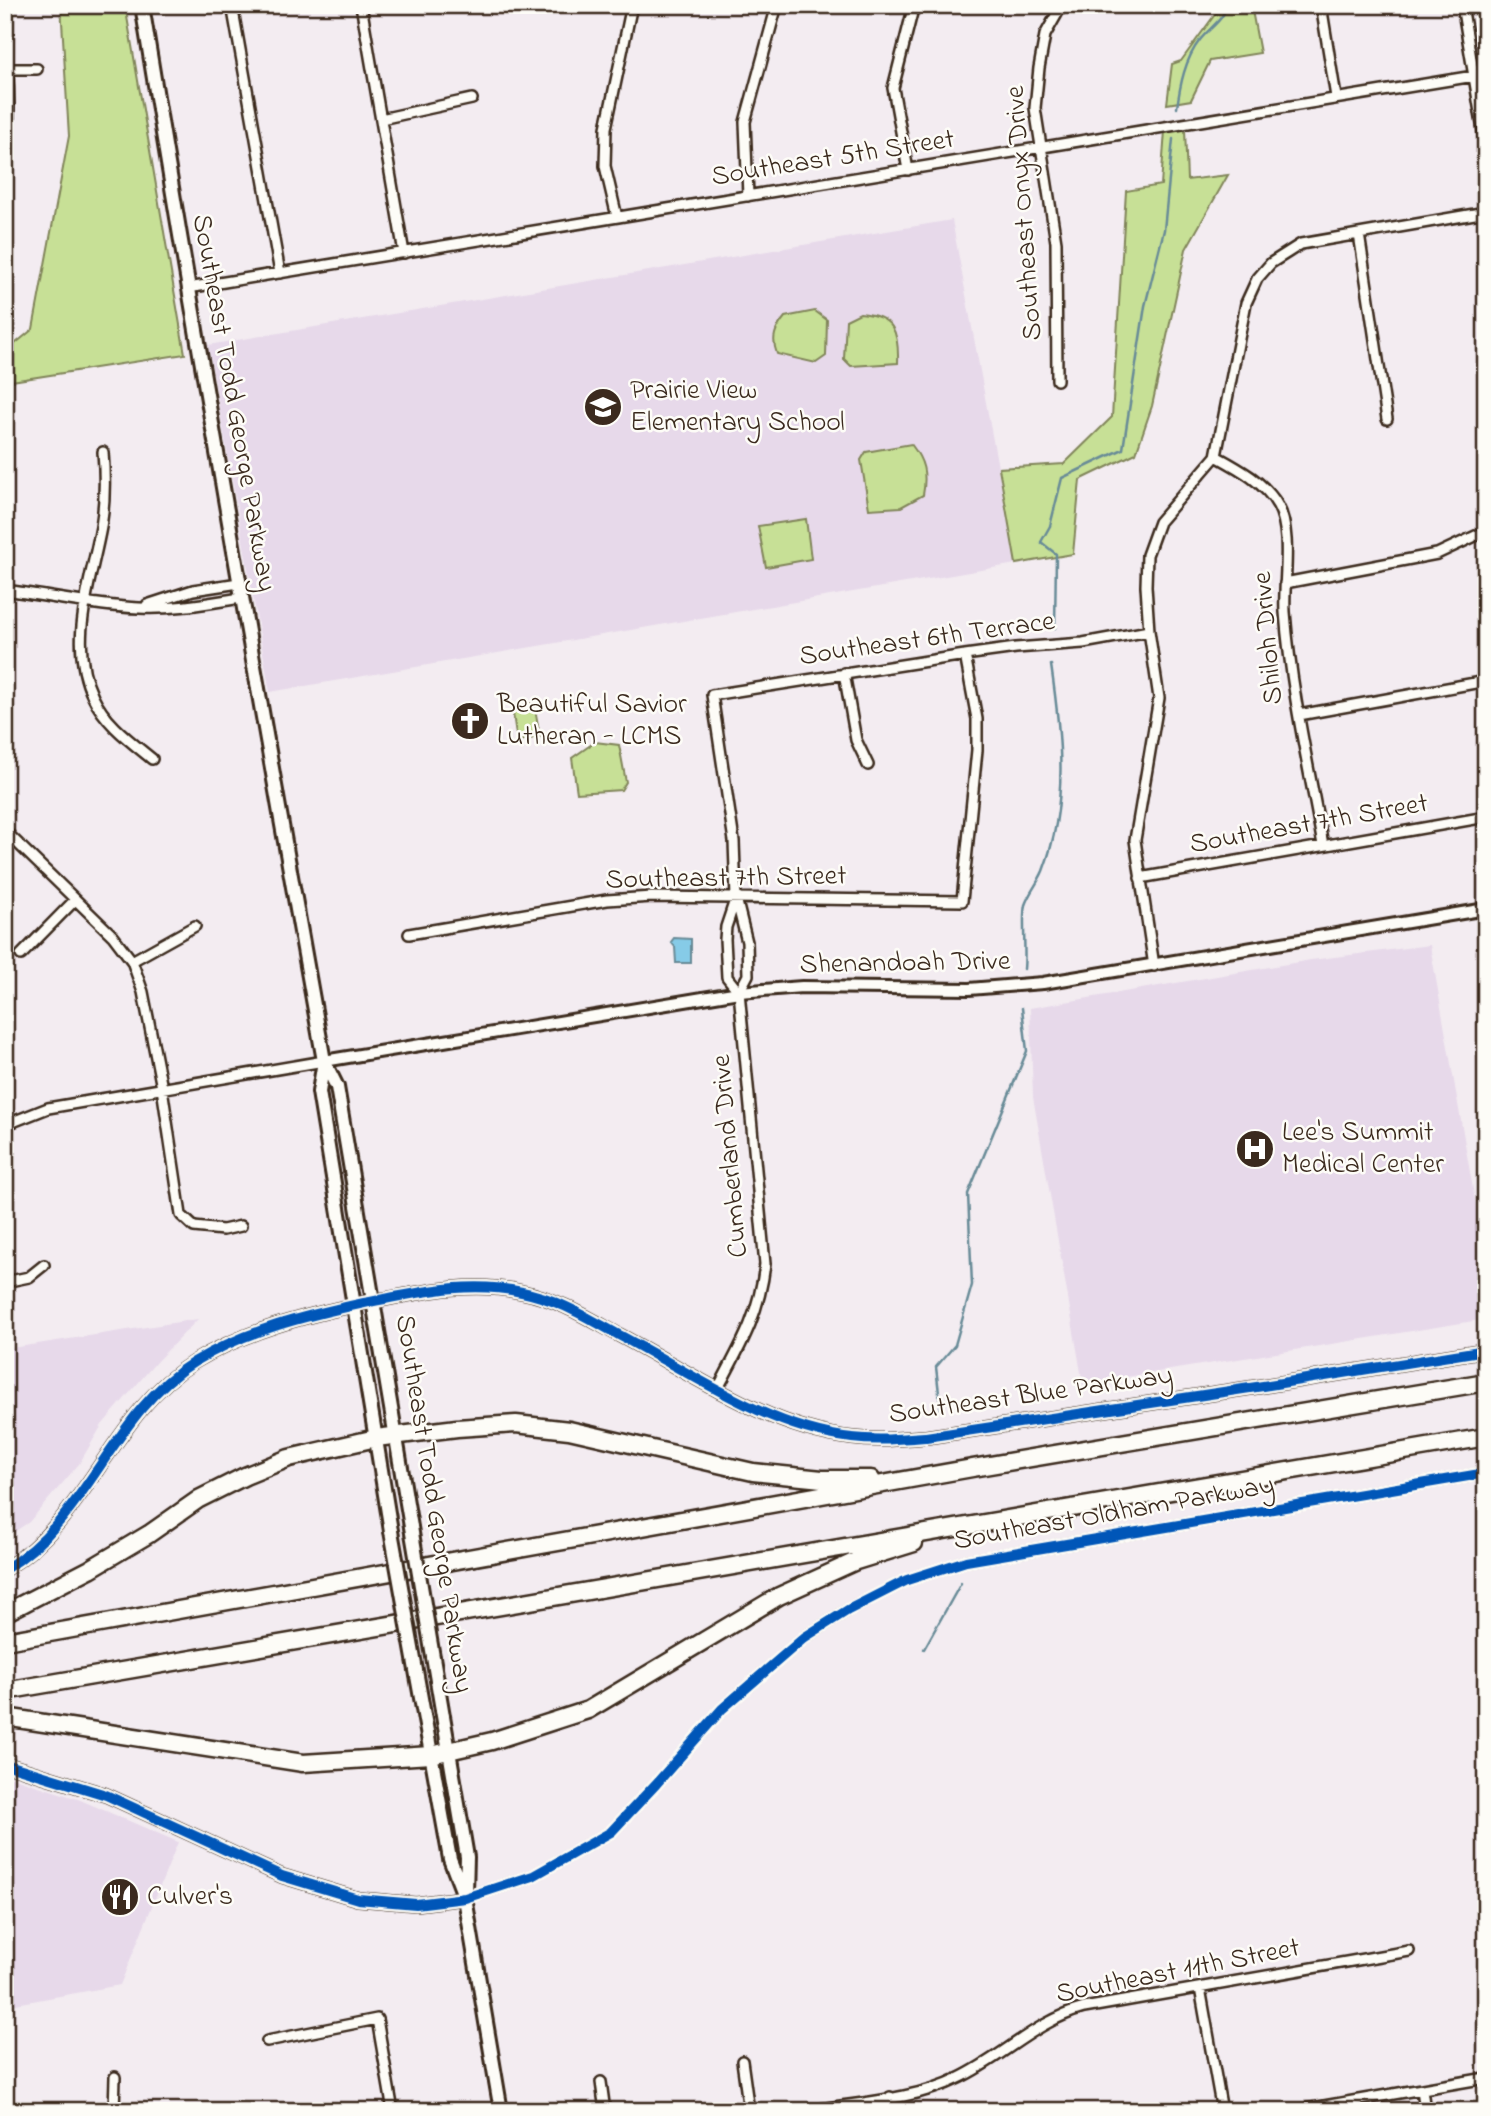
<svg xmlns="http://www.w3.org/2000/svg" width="1491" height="2116" viewBox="0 0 1491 2116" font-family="'Indie Flower',sans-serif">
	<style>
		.built { fill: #e7d9ea }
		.green { fill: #c7e096; stroke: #81855a; stroke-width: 2 }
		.water { fill: #86cbe7; stroke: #688b97; stroke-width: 2 }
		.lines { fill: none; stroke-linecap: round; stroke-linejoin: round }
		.stream { stroke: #688b97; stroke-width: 2.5 }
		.minor-casing { stroke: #3b2a1e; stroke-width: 14 }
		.tertiary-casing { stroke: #3b2a1e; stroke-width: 16 }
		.secondary-casing { stroke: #3b2a1e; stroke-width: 18 }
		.motorway-casing { stroke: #3b2a1e; stroke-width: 21 }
		.minor { stroke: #fdfcf7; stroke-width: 9 }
		.tertiary { stroke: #fdfcf7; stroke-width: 10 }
		.secondary { stroke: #fdfcf7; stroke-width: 12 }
		.motorway { stroke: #fdfcf7; stroke-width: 16 }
		.secondary-bridge-casing { stroke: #3b2a1e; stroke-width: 18; stroke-linecap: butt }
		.secondary-bridge { stroke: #fdfcf7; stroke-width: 12 }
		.cycleway-casing { stroke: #fdfcf7; stroke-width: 15 }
		.cycleway { stroke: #0057b8; stroke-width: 10 }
		.labels { text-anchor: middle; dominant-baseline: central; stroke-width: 5; stroke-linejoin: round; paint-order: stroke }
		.street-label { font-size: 28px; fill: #3b2a1e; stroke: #fdfcf7 }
		.poi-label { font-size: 28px; fill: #3b2a1e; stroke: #fdfcf7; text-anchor: start }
	</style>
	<rect width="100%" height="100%" fill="#f3ecf1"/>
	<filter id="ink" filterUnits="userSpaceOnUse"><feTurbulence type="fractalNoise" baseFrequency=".0143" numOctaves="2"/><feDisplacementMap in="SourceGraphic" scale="14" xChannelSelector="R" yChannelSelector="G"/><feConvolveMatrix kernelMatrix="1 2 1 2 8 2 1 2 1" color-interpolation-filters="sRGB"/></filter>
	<g filter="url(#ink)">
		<path class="built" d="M952 220 1016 564 270 692 208 345Z
			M1430 945 1486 1263V1319L1083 1384 1033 1097 1030 1008 1311 960Z
			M198 1319 157 1361 102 1425 79 1464 29 1522 5 1538V1349Z
			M5 1775 78 1799 178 1842 120 1985 5 2006Z"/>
		<path class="green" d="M61 5H125L185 354 5 382V352L33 329 69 136Z
			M1238 5H1251L1260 53 1210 61 1191 100 1167 104 1172 64 1181 61 1216 13Z
			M1185 129 1187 180 1228 175 1186 249 1152 406 1136 453 1080 480 1073 554 1016 564 999 468 1064 464 1112 417 1126 191 1161 185 1165 131Z
			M815 311 827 320 826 356 816 363 777 354C771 338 775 329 785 317Z
			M860 313C894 316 899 331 898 363L851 366 844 359 846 320Z
			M911 444C924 461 927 473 923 495L901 507 869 509 861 460 866 452Z
			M806 519 811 559 766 567 758 526Z
			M534 703 540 737 517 741 512 707Z
			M595 742 619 745 626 782 621 790 577 793 572 758Z"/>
		<path class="water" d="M674 938 691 939V963H676L675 947 671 942Z"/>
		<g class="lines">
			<path class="stream" d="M1177 108C1180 85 1185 59 1200 40 1209 28 1224 20 1227 5
				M1055 628 1056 554 1041 542 1050 526 1062 478 1123 449 1145 306 1164 230 1173 139
				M1024 969C1026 952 1022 916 1025 905 1029 893 1038 883 1043 871 1069 804 1061 734 1051 665
				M941 1410 936 1367 955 1345 972 1285 968 1194 1027 1051 1022 1008
				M924 1649 961 1583"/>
			<defs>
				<path id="minor" d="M232 5 280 273
					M361 5 404 253
					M1321 5 1336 97
					M1462 5 1486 148
					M5 50C9 76 11 128 5 154
					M7 69H37
					M381 119 472 99
					M908 170 893 88 914 5
					M748 196 745 122 777 5
					M617 217 605 166 606 128 632 5
					M1359 234 1387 419
					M188 288 1486 74
					M1057 380 1056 242 1035 108 1039 68 1045 35 1062 5
					M103 452C105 476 105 503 101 527 91 582 67 643 93 697 105 723 130 741 152 759
					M1216 456C1238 468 1266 483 1278 506 1293 533 1283 582 1285 612 1291 691 1309 768 1323 845
					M1285 583 1437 554 1486 531
					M5 590C50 596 94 606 139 608 173 610 208 603 241 598
					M147 605 193 590 239 583
					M844 673 856 740 868 765
					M1299 715 1486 681
					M5 831 113 936 132 961 143 992 162 1088 181 1215 194 1227 223 1230 241 1226
					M1140 878 1486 817
					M409 934 607 900 652 897 962 901 977 750V719L965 655
					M21 955 75 900
					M132 961 195 926
					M1154 966 1135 840 1159 698 1149 631 1146 586 1147 555 1159 522 1216 456 1246 303 1257 279 1271 263 1301 244 1486 212
					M739 992 748 975 747 942 736 898 734 841 712 695 965 655 1016 648 1083 643 1149 631
					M5 1125 48 1108 324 1061
					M5 1282 29 1277 44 1265
					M717 1390C741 1345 759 1316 765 1264L739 992 727 977 725 939 726 927 735 900
					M465 1898 533 1876 611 1832 656 1784 722 1709 805 1637 848 1610 907 1580 966 1561 1486 1473
					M1200 1988 1222 2111
					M267 2041 377 2019 393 2111
					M742 2061 749 2111
					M601 2082 605 2111
					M1422 2089 1425 2111
					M890 2097 893 2111
					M114 2111 115 2077
					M807 2111C855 2103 915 2100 959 2078 1003 2057 1036 2021 1084 2008L1409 1951
					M1295 2111 1486 2078"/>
				<path id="tertiary" d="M324 1061 739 992 802 987 969 989 1043 983 1486 909
					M5 1569C88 1520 112 1412 194 1362 247 1330 304 1316 364 1303 417 1293 469 1280 522 1292 558 1299 588 1318 619 1335 693 1374 767 1428 852 1438 877 1441 901 1439 926 1437L1263 1386 1486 1350
					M5 1764 106 1795 282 1876 358 1899 416 1904 465 1898"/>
				<path id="secondary" d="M142 5C199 358 261 709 324 1061L337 1087 411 1527
					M324 1061 319 1092 391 1531
					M433 1657 467 1857 466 1892
					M417 1676 450 1859 465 1898 501 2111"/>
				<path id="motorway" d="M5 1613 90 1569 149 1534 199 1499 245 1476 289 1458 376 1438 457 1428 516 1424 569 1430 753 1472 822 1479H871
					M5 1641 972 1468 1486 1382
					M5 1691 1486 1437
					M5 1717 303 1763 431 1755 492 1741 588 1710 779 1596 856 1561 914 1543"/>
			</defs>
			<use href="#minor" class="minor-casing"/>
			<use href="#tertiary" class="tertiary-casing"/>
			<use href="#secondary" class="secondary-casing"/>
			<use href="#motorway" class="motorway-casing"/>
			<use href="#minor" class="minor"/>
			<use href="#tertiary" class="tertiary"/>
			<use href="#secondary" class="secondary"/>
			<use href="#motorway" class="motorway"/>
			<defs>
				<path id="secondary-bridge" d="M411 1527 433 1657
					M391 1531 417 1676"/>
			</defs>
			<use href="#secondary-bridge" class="secondary-bridge-casing"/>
			<use href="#secondary-bridge" class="secondary-bridge"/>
			<defs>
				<path id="cycleway" d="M5 1569C88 1520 112 1412 194 1362 247 1330 304 1316 364 1303 417 1293 469 1280 522 1292 558 1299 588 1318 619 1335 693 1374 767 1428 852 1438 877 1441 901 1439 926 1437L1263 1386 1486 1350
					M5 1764 106 1795 282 1876 358 1899 416 1904 465 1898 533 1876 611 1832 656 1784 722 1709 805 1637 848 1610 907 1580 966 1561 1486 1473"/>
			</defs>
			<use href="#cycleway" class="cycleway-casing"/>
			<use href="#cycleway" class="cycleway"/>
		</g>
	</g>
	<defs>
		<symbol id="school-disc" viewBox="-11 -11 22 22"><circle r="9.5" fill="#3b2a1e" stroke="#fdfcf7"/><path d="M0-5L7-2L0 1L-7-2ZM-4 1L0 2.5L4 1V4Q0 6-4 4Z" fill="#fff"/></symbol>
		<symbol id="church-disc" viewBox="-11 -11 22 22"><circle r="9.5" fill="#3b2a1e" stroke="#fdfcf7"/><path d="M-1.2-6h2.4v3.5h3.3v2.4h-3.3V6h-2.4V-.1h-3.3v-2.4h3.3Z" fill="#fff"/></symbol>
		<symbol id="hospital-disc" viewBox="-11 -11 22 22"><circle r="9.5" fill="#3b2a1e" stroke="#fdfcf7"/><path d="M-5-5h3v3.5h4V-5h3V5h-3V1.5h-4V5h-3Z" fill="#fff"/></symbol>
		<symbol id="restaurant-disc" viewBox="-11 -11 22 22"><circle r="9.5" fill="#3b2a1e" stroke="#fdfcf7"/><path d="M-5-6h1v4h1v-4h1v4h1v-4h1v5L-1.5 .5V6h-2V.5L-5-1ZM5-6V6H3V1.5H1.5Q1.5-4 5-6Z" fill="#fff"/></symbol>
	</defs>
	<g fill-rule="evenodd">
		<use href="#school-disc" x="581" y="385" width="44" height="44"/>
		<use href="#church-disc" x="448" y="699" width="44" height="44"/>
		<use href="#hospital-disc" x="1233" y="1127" width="44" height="44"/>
		<use href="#restaurant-disc" x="98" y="1875" width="44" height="44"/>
	</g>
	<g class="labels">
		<g class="street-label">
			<text transform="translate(833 159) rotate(-9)">Southeast 5th Street</text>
			<text transform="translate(1025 213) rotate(-94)">Southeast Onyx Drive</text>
			<text transform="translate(233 403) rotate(80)">Southeast Todd George Parkway</text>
			<text transform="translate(1269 638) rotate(-95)">Shiloh Drive</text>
			<text transform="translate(927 640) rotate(-8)">Southeast 6th Terrace</text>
			<text transform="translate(1309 825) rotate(-10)">Southeast 7th Street</text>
			<text transform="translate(726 879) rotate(-1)">Southeast 7th Street</text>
			<text transform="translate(905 964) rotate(-1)">Shenandoah Drive</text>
			<text transform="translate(731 1156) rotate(-95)">Cumberland Drive</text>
			<text transform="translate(1031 1396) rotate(-8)">Southeast Blue Parkway</text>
			<text transform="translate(433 1504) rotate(81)">Southeast Todd George Parkway</text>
			<text transform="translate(1114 1514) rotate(-10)">Southeast Oldham Parkway</text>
			<text transform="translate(1178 1972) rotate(-11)">Southeast 11th Street</text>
		</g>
		<g class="poi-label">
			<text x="630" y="391">Prairie View<tspan x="630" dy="32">Elementary School</tspan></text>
			<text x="497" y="705">Beautiful Savior<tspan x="497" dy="32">Lutheran - LCMS</tspan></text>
			<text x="1282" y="1133">Lee's Summit<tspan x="1282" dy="32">Medical Center</tspan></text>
			<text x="147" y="1897">Culver's</text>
		</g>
	</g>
	<rect width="1491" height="2116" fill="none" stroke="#fdfcf7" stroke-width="28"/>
	<rect x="14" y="14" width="1463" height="2088" fill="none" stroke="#3b2a1e" stroke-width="2.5" filter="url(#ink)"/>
</svg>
